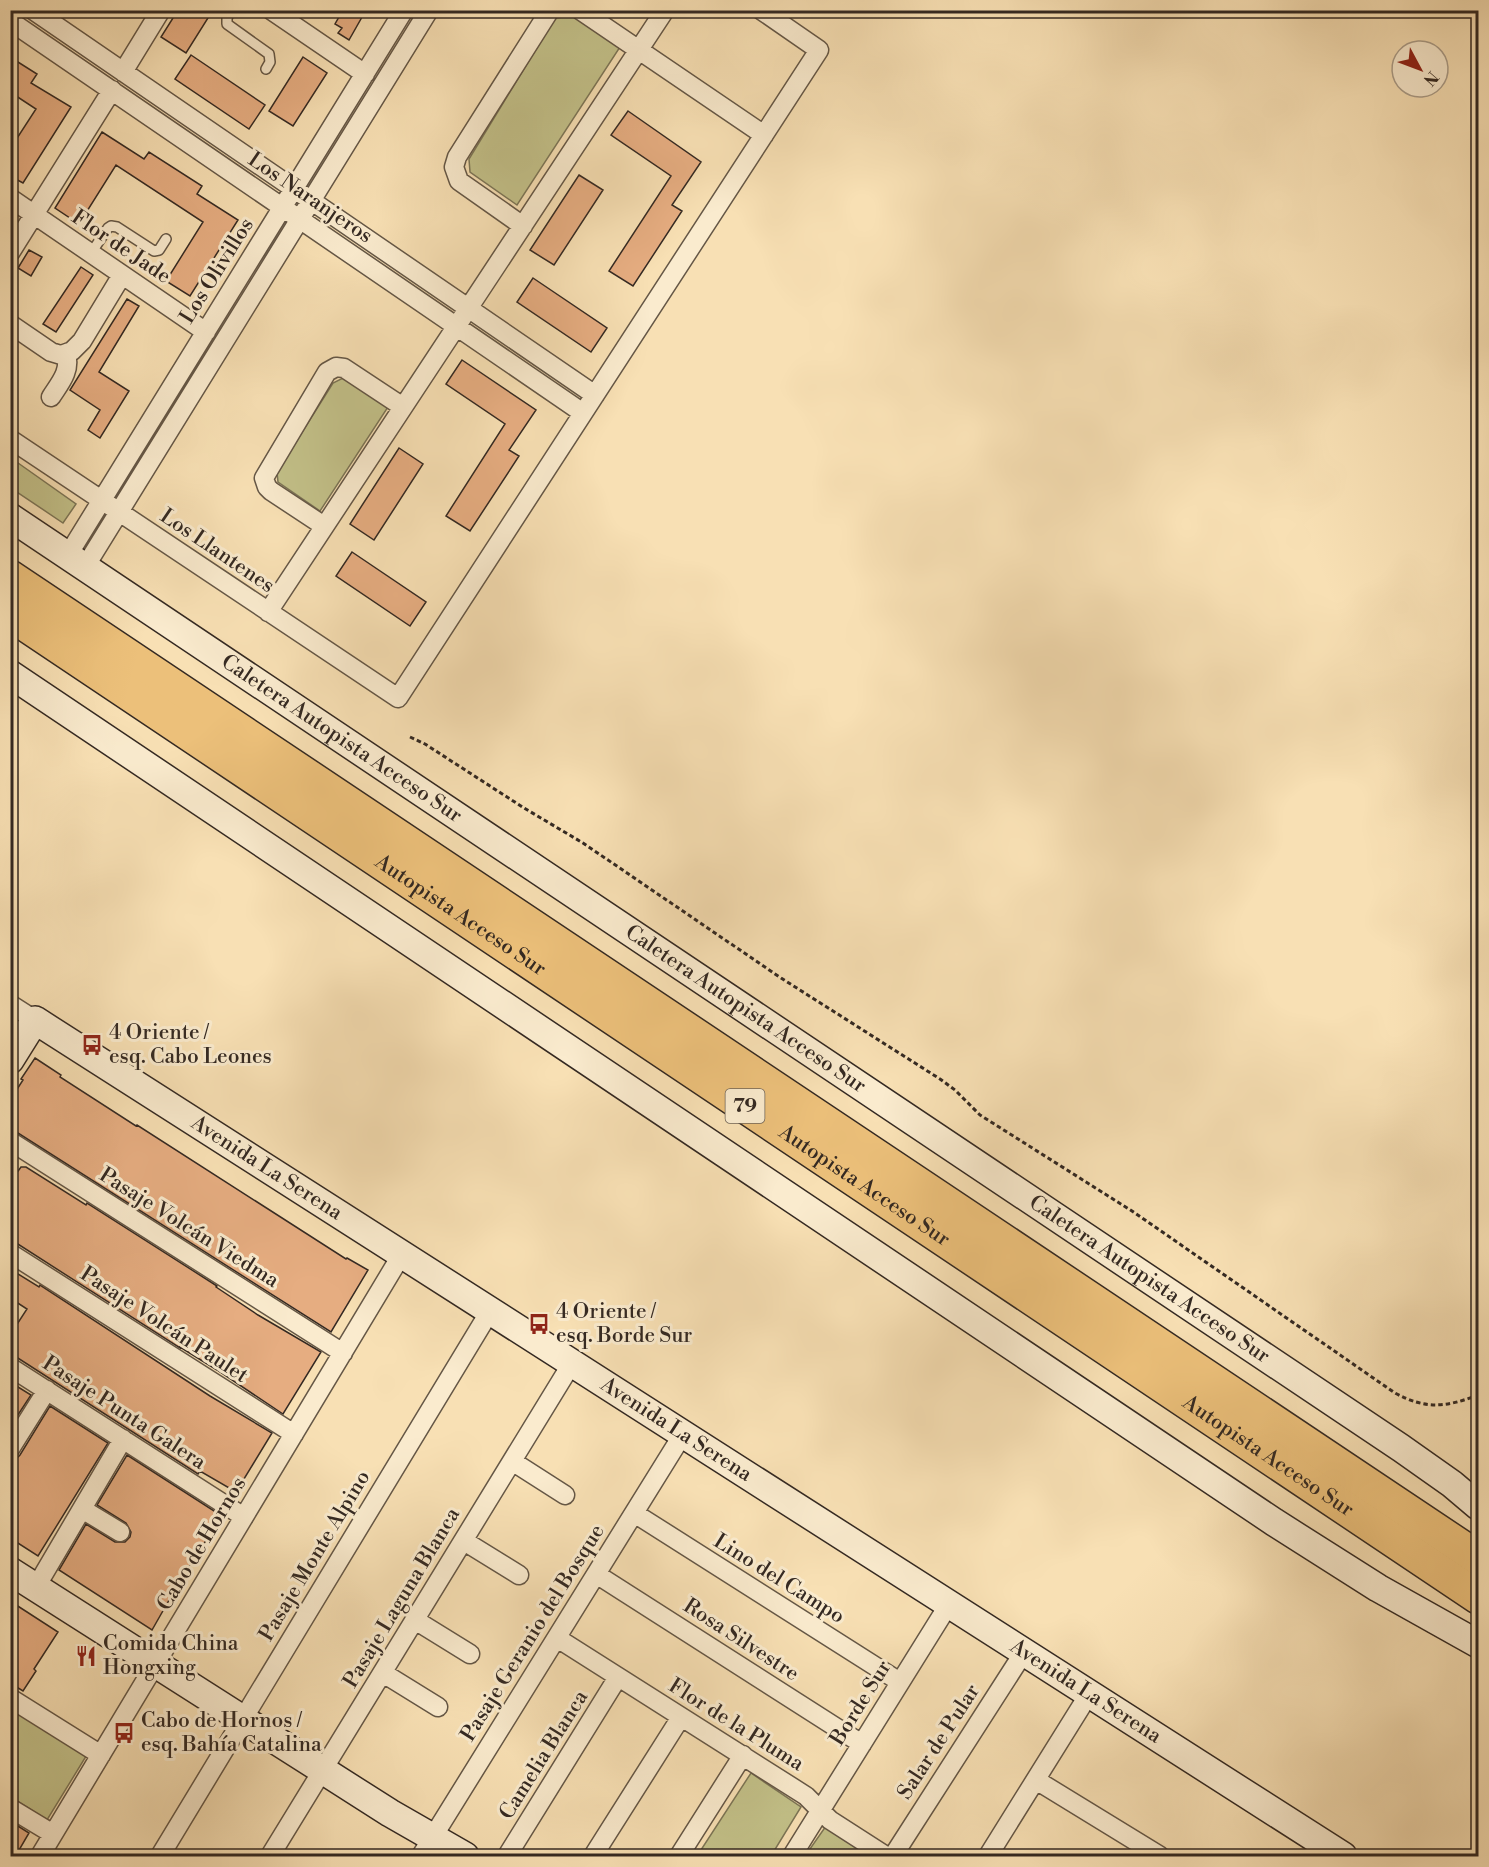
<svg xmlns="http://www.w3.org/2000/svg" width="1489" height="1867" viewBox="0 0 1489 1867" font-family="'Libre Bodoni',serif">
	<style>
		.green { fill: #c3c189; stroke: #7c7556; stroke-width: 1.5 }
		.building { fill: #e6ad81; stroke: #342922; stroke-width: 1.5 }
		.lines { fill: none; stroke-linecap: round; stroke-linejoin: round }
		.lane-casing { stroke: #655746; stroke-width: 12 }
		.street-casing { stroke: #655746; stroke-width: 21 }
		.secondary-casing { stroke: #342922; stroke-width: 30 }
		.highway-casing { stroke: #342922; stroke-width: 36 }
		.path { stroke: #342922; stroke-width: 3; stroke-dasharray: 4.5 3; stroke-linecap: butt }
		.lane { stroke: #faebce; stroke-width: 9 }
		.street { stroke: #faebce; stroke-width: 18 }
		.secondary { stroke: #faebce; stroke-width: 27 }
		.highway { stroke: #ecc07a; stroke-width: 33 }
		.labels { text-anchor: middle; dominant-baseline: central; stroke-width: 6; stroke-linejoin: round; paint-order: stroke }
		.shield { fill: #faebce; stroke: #6f6356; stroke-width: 1.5 }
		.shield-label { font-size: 20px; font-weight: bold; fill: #342922 }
		.street-label { font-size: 21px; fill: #342922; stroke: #faebce }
		.poi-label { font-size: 21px; fill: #342922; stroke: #faebce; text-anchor: start }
	</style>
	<rect width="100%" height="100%" fill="#f8e0b4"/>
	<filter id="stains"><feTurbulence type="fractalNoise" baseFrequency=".00333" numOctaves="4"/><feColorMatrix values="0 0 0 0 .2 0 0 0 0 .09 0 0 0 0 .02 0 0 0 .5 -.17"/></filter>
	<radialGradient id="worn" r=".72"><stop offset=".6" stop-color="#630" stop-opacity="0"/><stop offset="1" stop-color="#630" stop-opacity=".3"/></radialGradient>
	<path class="green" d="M573 16 620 47 517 205 470 172 469 159 555 18Z
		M343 378 388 407 320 511 278 482 277 472 333 383Z
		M11 458 76 504 63 523 11 488Z
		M10 1705 88 1753 47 1820 11 1797Z
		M751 1773 801 1807 771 1856H697Z
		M826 1826 875 1856H805Z"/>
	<path class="building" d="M178 10H213L186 53 161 37Z
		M343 10H366L349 40 338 33 342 28 335 24Z
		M191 55 265 105 249 129 175 79Z
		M10 57 37 74 31 83 71 107 23 183 10 176V149L36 109 10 92Z
		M303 57 327 73 293 126 269 111Z
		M628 111 701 162 672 205 682 211 633 286 609 271 671 176 611 135Z
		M102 132 144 159 149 152 202 186 197 194 238 220 190 296 166 281 203 222 116 165 79 224 55 208Z
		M579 175 603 190 554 265 530 250Z
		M29 250 42 257 31 276 18 268Z
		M81 267 93 275 56 332 43 324Z
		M533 278 607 328 591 352 517 302Z
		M127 299 139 306 99 372 129 391 100 438 88 430 100 410 70 390Z
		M462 360 536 410 509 450 519 456 470 531 446 516 505 424 446 384Z
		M399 448 423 464 374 540 350 524Z
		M352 552 426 602 410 626 336 576Z
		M35 1058 61 1075 60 1077 136 1126 137 1125 346 1259 347 1258 368 1270 331 1332 10 1128V1100L23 1080 21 1079Z
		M21 1167H26L86 1205 87 1203 217 1286 216 1287 258 1315 321 1352 283 1414 217 1370 180 1347V1348L10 1239V1182Z
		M10 1269 39 1287 40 1285 210 1396 272 1433 236 1492 200 1471 198 1474 10 1353V1335L27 1309 10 1298Z
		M10 1382 31 1395 12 1424 10 1423Z
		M50 1406 108 1443 38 1556 10 1538V1465L20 1455Z
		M127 1455 222 1516 184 1574 152 1630 59 1570 86 1524 115 1542H125L130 1537 131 1532 126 1523 97 1505Z
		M10 1601 58 1632 34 1669 36 1671 23 1691 10 1683Z
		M10 1821 29 1833 15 1857H10Z"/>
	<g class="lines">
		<defs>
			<path id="lane" d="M231 10 227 18V24L269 54 270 62 266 69
				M91 253 108 228 111 226 117 227 154 251 159 250 166 239"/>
			<path id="street" d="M33 10 595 395
				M271 10 365 74
				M580 10 764 135
				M10 21 583 413
				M123 72 161 10
				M10 198 206 332
				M523 226 459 181 454 167 457 157 550 10
				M10 253 112 90
				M10 324 51 352 61 355 72 351 82 341 122 275
				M51 397C60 383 71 371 66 354
				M10 439 398 698 819 50 761 10
				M324 526 271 491 267 487 264 478 327 372 336 367 344 368 403 407
				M68 555 404 10
				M85 567 429 10
				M268 612 665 10
				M10 1004 35 1020
				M10 1141 343 1353
				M10 1253 294 1434
				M10 1367 244 1517
				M10 1449 47 1390
				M512 1461 565 1495
				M82 1509 120 1532
				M634 1513 900 1682
				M464 1541 519 1575
				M596 1574 862 1744
				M36 1587 123 1439
				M415 1620 470 1654
				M557 1638 806 1796 830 1820 886 1856
				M383 1673 438 1707
				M10 1698 101 1755
				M1036 1780 1160 1856
				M10 1808 53 1834
				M40 1856 402 1254
				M160 1856 490 1311
				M270 1856 572 1363
				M421 1856 683 1434
				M507 1856 618 1677
				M593 1856 681 1717
				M679 1856 743 1755
				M792 1856 949 1604
				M893 1856 1024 1652
				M988 1856 1089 1694"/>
			<g id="secondary">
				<path id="s1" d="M10 517 1401 1448 1452 1484 1478 1506"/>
				<path d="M10 674 1274 1522 1378 1588 1478 1644"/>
				<path id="s2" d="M10 1060 35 1020 1343 1856"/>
				<path d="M10 1571 390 1813 465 1856"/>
			</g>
			<g id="highway">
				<path d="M10 577 1478 1558"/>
				<path id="s3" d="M10 614 1478 1597"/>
			</g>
		</defs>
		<use href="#lane" class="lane-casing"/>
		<use href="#street" class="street-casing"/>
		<use href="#secondary" class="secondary-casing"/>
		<use href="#highway" class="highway-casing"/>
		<path class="path" d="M410 737 425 744 524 808 583 843 781 978 940 1079 955 1090 980 1115 1132 1211 1395 1393C1426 1410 1447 1407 1478 1395"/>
		<use href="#lane" class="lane"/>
		<use href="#street" class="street"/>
		<use href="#secondary" class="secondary"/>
		<use href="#highway" class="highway"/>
	</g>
	<defs>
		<symbol id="bus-bare" viewBox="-9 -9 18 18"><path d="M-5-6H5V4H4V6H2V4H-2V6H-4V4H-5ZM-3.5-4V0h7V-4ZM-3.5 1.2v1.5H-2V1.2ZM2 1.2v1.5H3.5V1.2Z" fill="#8f2418" stroke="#faebce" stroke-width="2.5" paint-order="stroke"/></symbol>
		<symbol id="restaurant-bare" viewBox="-9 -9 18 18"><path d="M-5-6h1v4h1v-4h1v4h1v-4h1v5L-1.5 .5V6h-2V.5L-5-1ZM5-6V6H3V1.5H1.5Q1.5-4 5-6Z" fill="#8f2418" stroke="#faebce" stroke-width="2.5" paint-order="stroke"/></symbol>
	</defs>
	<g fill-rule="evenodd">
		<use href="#bus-bare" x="77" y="1030" width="30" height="30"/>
		<use href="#bus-bare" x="524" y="1309" width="30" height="30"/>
		<use href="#restaurant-bare" x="71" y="1641" width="30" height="30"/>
		<use href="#bus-bare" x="109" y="1718" width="30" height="30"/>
	</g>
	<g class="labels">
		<rect class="shield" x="725.5" y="1089" width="39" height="34" rx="4.5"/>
		<g class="shield-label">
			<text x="745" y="1106">79</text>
		</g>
		<g class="street-label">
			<text transform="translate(310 198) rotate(34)">Los Naranjeros</text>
			<text transform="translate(121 247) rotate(34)">Flor de Jade</text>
			<text transform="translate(217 271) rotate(-58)">Los Olivillos</text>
			<text transform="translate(217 551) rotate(34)">Los Llantenes</text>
			<text stroke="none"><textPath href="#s1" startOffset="399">Caletera Autopista Acceso Sur</textPath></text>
			<text stroke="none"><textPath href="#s3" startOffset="542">Autopista Acceso Sur</textPath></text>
			<text stroke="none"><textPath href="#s1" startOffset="885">Caletera Autopista Acceso Sur</textPath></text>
			<text stroke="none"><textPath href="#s2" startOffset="322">Avenida La Serena</textPath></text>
			<text stroke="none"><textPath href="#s3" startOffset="1028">Autopista Acceso Sur</textPath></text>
			<text transform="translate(189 1228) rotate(32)">Pasaje Volcán Viedma</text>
			<text stroke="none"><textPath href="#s1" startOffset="1371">Caletera Autopista Acceso Sur</textPath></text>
			<text transform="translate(164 1325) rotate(33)">Pasaje Volcán Paulet</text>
			<text transform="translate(124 1413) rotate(33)">Pasaje Punta Galera</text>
			<text stroke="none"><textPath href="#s2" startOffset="808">Avenida La Serena</textPath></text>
			<text stroke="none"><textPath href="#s3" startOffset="1514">Autopista Acceso Sur</textPath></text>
			<text transform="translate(202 1544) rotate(-59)">Cabo de Hornos</text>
			<text transform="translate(315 1556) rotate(-59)">Pasaje Monte Alpino</text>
			<text transform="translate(779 1579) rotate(32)">Lino del Campo</text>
			<text transform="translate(402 1598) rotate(-59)">Pasaje Laguna Blanca</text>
			<text transform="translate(533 1633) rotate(-58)">Pasaje Geranio del Bosque</text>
			<text transform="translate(741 1640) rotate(33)">Rosa Silvestre</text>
			<text stroke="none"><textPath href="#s2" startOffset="1294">Avenida La Serena</textPath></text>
			<text transform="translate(861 1703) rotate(-58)">Borde Sur</text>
			<text transform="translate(736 1725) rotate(32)">Flor de la Pluma</text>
			<text transform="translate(939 1742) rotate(-57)">Salar de Pular</text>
			<text transform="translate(544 1755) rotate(-58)">Camelia Blanca</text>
		</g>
		<g class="poi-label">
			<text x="109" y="1033">4 Oriente /<tspan x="109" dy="24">esq. Cabo Leones</tspan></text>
			<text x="556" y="1312">4 Oriente /<tspan x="556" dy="24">esq. Borde Sur</tspan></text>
			<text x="103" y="1644">Comida China<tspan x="103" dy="24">Hongxing</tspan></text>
			<text x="141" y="1721">Cabo de Hornos /<tspan x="141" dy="24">esq. Bahía Catalina</tspan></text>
		</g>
	</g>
	<rect width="1489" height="1867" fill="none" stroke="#f8e0b4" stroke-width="36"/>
	<rect x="12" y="12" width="1465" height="1843" fill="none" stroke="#342922" stroke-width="3"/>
	<rect x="18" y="18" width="1453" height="1831" fill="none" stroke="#342922" stroke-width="1.5"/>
	<g transform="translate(1420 69) rotate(131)"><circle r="28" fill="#faebce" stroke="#ab9d89" stroke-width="1.5"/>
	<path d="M0-4.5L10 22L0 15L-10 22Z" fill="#8f2418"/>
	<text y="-9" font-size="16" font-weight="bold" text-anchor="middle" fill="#342922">N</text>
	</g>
	<rect width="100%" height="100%" filter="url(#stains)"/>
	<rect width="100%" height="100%" fill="url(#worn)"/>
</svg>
